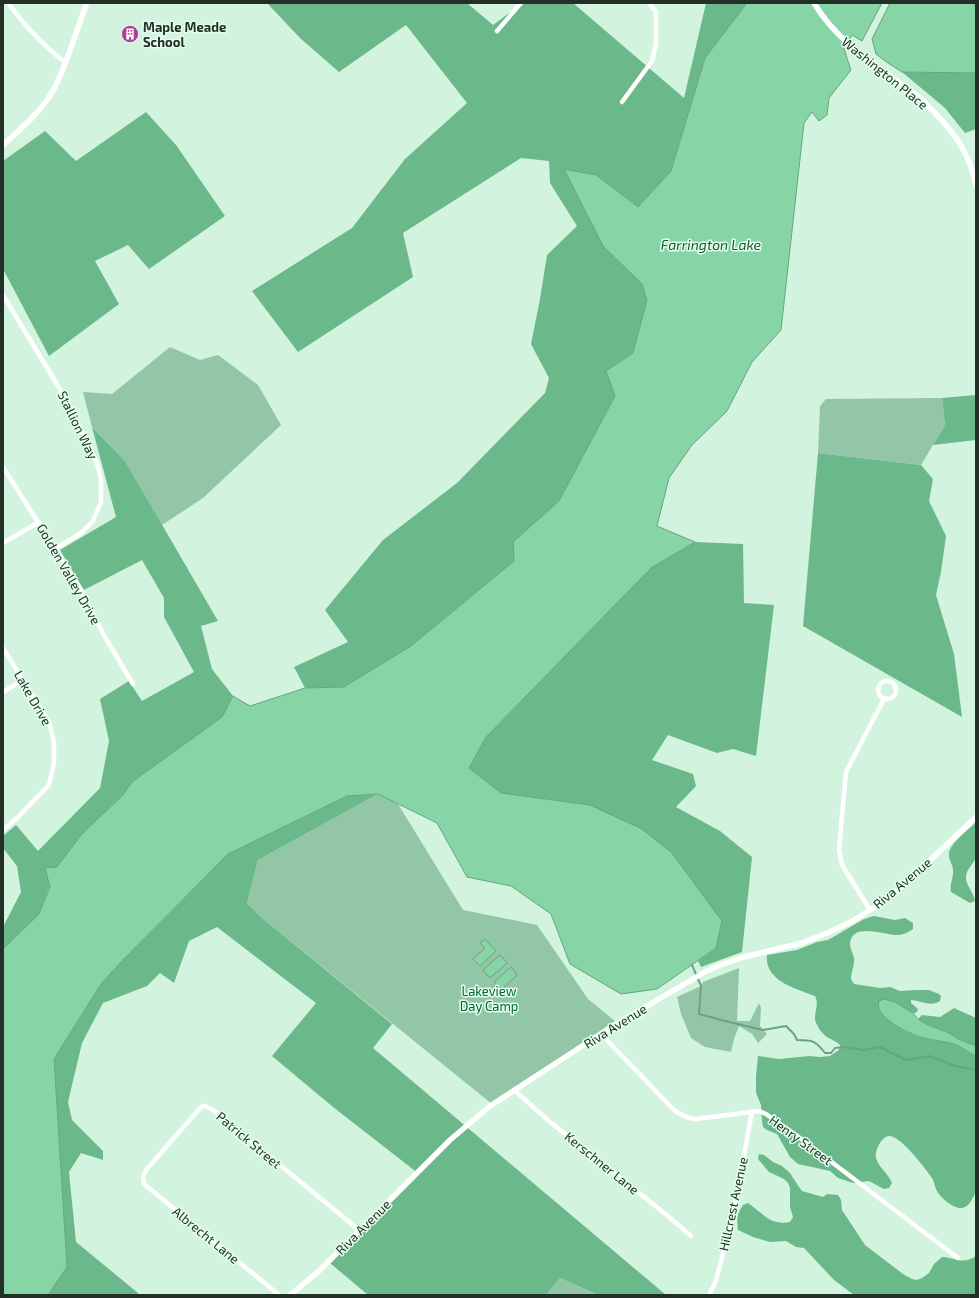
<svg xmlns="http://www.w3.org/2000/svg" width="979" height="1298" viewBox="0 0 979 1298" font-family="'Exo 2',sans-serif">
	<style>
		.green { fill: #92c6a6 }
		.forest { fill: #6bb98b }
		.water { fill: #87d5a6; stroke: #69a480 }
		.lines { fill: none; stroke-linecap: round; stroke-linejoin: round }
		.stream { stroke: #69a480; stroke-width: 2 }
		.minor { stroke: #fff; stroke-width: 4.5 }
		.tertiary { stroke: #fff; stroke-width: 5.5 }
		.labels { text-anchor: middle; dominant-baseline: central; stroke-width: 3; stroke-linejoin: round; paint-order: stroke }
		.poi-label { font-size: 13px; font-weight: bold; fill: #233028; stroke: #e4feed; text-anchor: start }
		.street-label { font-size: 13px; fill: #233028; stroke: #e4feed }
		.park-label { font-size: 13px; fill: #00653b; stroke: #e4feed }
		.water-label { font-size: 14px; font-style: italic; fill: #1a5536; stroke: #e4feed }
	</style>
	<rect width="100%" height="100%" fill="#d2f3de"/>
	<path class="green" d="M170 347 200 360 218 355 258 385 281 425 203 498 162 525 125 461 92 427 83 392 112 394Z
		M942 398 945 425 921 465 818 453 820 406 826 399Z
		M378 794 398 804 463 910 537 925 588 999 615 1021 492 1104 262 918 247 903 258 860Z
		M739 968 737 1021H750L759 1003 761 1008 760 1026 767 1034 758 1043 752 1034 739 1026 734 1039 731 1052 705 1047 691 1038 681 1014 677 997 701 986 703 982Z
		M560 1278 598 1295H546Z"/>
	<path class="forest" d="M267 3H467L493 25 523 3H573L684 98 706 3H747L705 58 671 171 638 207 596 175 603 246 643 284 647 300 633 353 606 371 615 396 559 501 514 542V561L411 646 344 687 305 688 294 667 348 642 325 610 383 540 457 483 545 393 549 378 531 344 540 299 547 255 577 226 550 183 549 161 521 158 403 233 413 277 298 352 252 291 352 228 405 159 467 103 406 25 339 72 300 38Z
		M902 72 976 73V129L965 133 945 108Z
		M146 112 176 145 225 216 149 269 128 245 95 261 119 304 49 356 3 269V161L45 131 76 161Z
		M976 395V440L933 445 945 425 942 398Z
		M92 427 125 461 218 621 201 626 212 669 233 696 223 717 132 782 123 795 82 834 57 867 39 914 3 949V927L21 892 17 866 3 848V836L16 825 38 851 100 788 109 741 100 699 129 681 142 701 194 672 164 617V598L142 560 84 590 60 550 116 517Z
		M818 453 921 465 933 479 929 501 946 536 941 572 936 595 954 654 962 717 803 626Z
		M695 542 743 544 744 603 774 605 756 756 733 749 717 753 668 735 652 760 693 774 696 786 676 807 720 831 752 857 742 952 701 967 698 961 716 948 590 805 500 793 469 768 486 737 651 568Z
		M378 794 258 860 247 903 262 918 392 1024 373 1048 666 1295H598L560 1278 546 1295H368L330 1263 419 1174 333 1107 272 1056 316 1003 217 927 189 941 174 983 160 973 147 986 103 1003 82 1043 68 1102 72 1120 103 1151V1160L81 1153 69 1172 76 1242 138 1293V1295H48L67 1267 54 1059 101 984 120 963 228 854 347 796Z
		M976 822C976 829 978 852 976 857 974 864 966 869 966 877 965 884 974 893 975 901L970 903 951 892C949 884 954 878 953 870 953 865 949 861 949 855 948 844 969 830 976 822Z
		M874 916 895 920 905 918 913 923V929C909 932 905 934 899 935 886 936 853 921 850 943 850 949 853 953 854 958 855 965 851 972 851 979L854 984 880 988 890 987 900 991 916 990H929L939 994 941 996 940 1001C931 1007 921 1001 911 1000V1003L917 1008 918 1010 916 1013C909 1013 901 1007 895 1002L880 1011C890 1024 908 1034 924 1038 935 1041 947 1041 957 1045 964 1048 969 1053 976 1056V1192C972 1199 969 1209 959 1208 953 1207 943 1200 939 1194 935 1190 935 1183 932 1178 926 1169 899 1134 889 1136 885 1136 882 1140 880 1143 877 1148 875 1153 876 1158 879 1168 888 1173 892 1183L889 1188 884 1189 869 1181 853 1183 838 1178 830 1171 798 1164 790 1157 777 1134 767 1130 763 1127 762 1121 761 1105 756 1093V1076L758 1056 779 1059 809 1056 820 1057 830 1056 839 1050 840 1045C836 1041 832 1040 827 1037 822 1034 815 1024 815 1018 815 1010 819 1003 815 996 797 989 764 981 767 955L797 950 817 942 828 940 864 919Z
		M954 1008 976 1018V1046L958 1039 949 1033 928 1025 918 1019 922 1015 940 1017Z
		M759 1154 764 1155 773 1162 782 1166 790 1173 799 1187 802 1191 823 1197 827 1194 838 1195 841 1200 842 1210 865 1245 903 1274 912 1279 917 1280 922 1278 929 1273 934 1264 942 1257C957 1258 962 1265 976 1256V1295H924L917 1294 913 1295H854L834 1280 804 1248 796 1247 786 1241 770 1242 753 1237 738 1230C737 1217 736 1216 743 1205L748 1203C763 1213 770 1226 790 1222L793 1217 790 1207V1188L788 1183 784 1179 769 1172 758 1159Z"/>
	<path class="water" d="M747 3H882L862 41 852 35 844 49 851 70 829 98 827 115 819 121 812 112 804 123 781 330 752 362 727 411 692 445 669 478 657 526 695 542 651 568 486 737 469 768 501 793 590 805 642 829 672 853 722 921 716 948 657 989 621 994 570 964 551 914 511 886 467 877 437 823 378 794 347 796 228 854 120 963 101 984 54 1059 67 1267 48 1295H3V949L39 914 50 887 45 868 57 867 82 834 123 795 132 782 222 717 233 696 250 706 305 688 344 687 411 646 514 561 513 542 559 501 615 396 606 371 633 353 647 300 642 284 603 246 564 169 596 175 638 207 671 171 705 58Z
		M890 3H976V73L902 72 888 63 876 54 872 39Z
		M485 939 496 951 480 966 473 959 485 948 480 943Z
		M500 955 507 963 490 978 483 970Z
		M511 967 517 975 501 990 494 982Z
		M884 999 895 1002 913 1013 919 1020 928 1025 949 1033 958 1039 976 1046V1056C969 1053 964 1048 957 1045 946 1041 935 1041 924 1038 911 1035 873 1017 879 1001Z"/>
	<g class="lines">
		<path class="stream" d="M692 965 701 986 699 1014 729 1022 763 1030 786 1026 794 1034 797 1040C812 1040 815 1040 825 1053H831L835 1048 844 1047 863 1050 880 1047 906 1060 930 1056 955 1066 976 1070"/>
		<path class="minor" d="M8 3C25 26 42 45 65 62
			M497 31 521 3
			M622 102 652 61 656 44V12L649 3
			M3 295 67 401 97 463 101 479V502L93 521 81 533 55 549
			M3 467 79 587 105 637 133 684
			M3 543 39 522
			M3 648 49 722 54 742V763L49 785 18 817 3 830
			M878 690a9 9 0 1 1 18 0a9 9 0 1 1-18 0Z
			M3 692 23 680
			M870 910 842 865 839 849 846 772 884 699
			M601 1034 675 1111C682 1115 688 1119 696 1119L759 1111 766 1114 796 1135 958 1258
			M514 1090 549 1121 668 1216 691 1236
			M279 1295 144 1184 143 1177 146 1170 201 1107 205 1106 213 1110 359 1230
			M709 1295 715 1283 731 1226 752 1112"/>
		<path class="tertiary" d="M814 3C839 45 880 67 917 96 924 101 929 107 935 113 957 136 969 153 976 185
			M3 145C21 129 44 109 55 87 68 61 76 31 87 3
			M290 1295 319 1271 450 1140 490 1106 613 1026 705 972 720 965 744 957 802 943 827 933 851 922 870 910 889 897 906 883 976 817"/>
	</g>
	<defs>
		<symbol id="building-disc" viewBox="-11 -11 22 22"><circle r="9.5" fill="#b13f99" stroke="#e4feed"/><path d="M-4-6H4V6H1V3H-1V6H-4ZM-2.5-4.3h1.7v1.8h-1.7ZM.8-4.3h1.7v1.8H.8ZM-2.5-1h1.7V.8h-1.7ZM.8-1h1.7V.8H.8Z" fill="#fff"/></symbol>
	</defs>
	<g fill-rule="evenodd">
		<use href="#building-disc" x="120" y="24" width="20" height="20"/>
	</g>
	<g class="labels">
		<g class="poi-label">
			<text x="143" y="27">Maple Meade<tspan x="143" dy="15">School</tspan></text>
		</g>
		<g class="street-label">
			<text transform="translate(885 73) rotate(39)">Washington Place</text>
			<text transform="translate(78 425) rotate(64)">Stallion Way</text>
			<text transform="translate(69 574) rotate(60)">Golden Valley Drive</text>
			<text transform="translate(33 698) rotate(60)">Lake Drive</text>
			<text transform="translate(902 883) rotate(-40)">Riva Avenue</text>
			<text transform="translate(615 1026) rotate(-32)">Riva Avenue</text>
			<text transform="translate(249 1140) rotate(40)">Patrick Street</text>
			<text transform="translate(801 1140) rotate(36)">Henry Street</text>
			<text transform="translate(602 1163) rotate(39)">Kerschner Lane</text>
			<text transform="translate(733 1204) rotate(-78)">Hillcrest Avenue</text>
			<text transform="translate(363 1227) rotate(-45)">Riva Avenue</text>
			<text transform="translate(206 1235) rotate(39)">Albrecht Lane</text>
		</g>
		<g class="park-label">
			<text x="489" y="991">Lakeview<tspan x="489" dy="15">Day Camp</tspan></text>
		</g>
		<g class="water-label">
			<text x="711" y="244">Farrington Lake</text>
		</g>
	</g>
	<rect width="979" height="1298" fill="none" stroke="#233028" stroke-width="8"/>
</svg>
